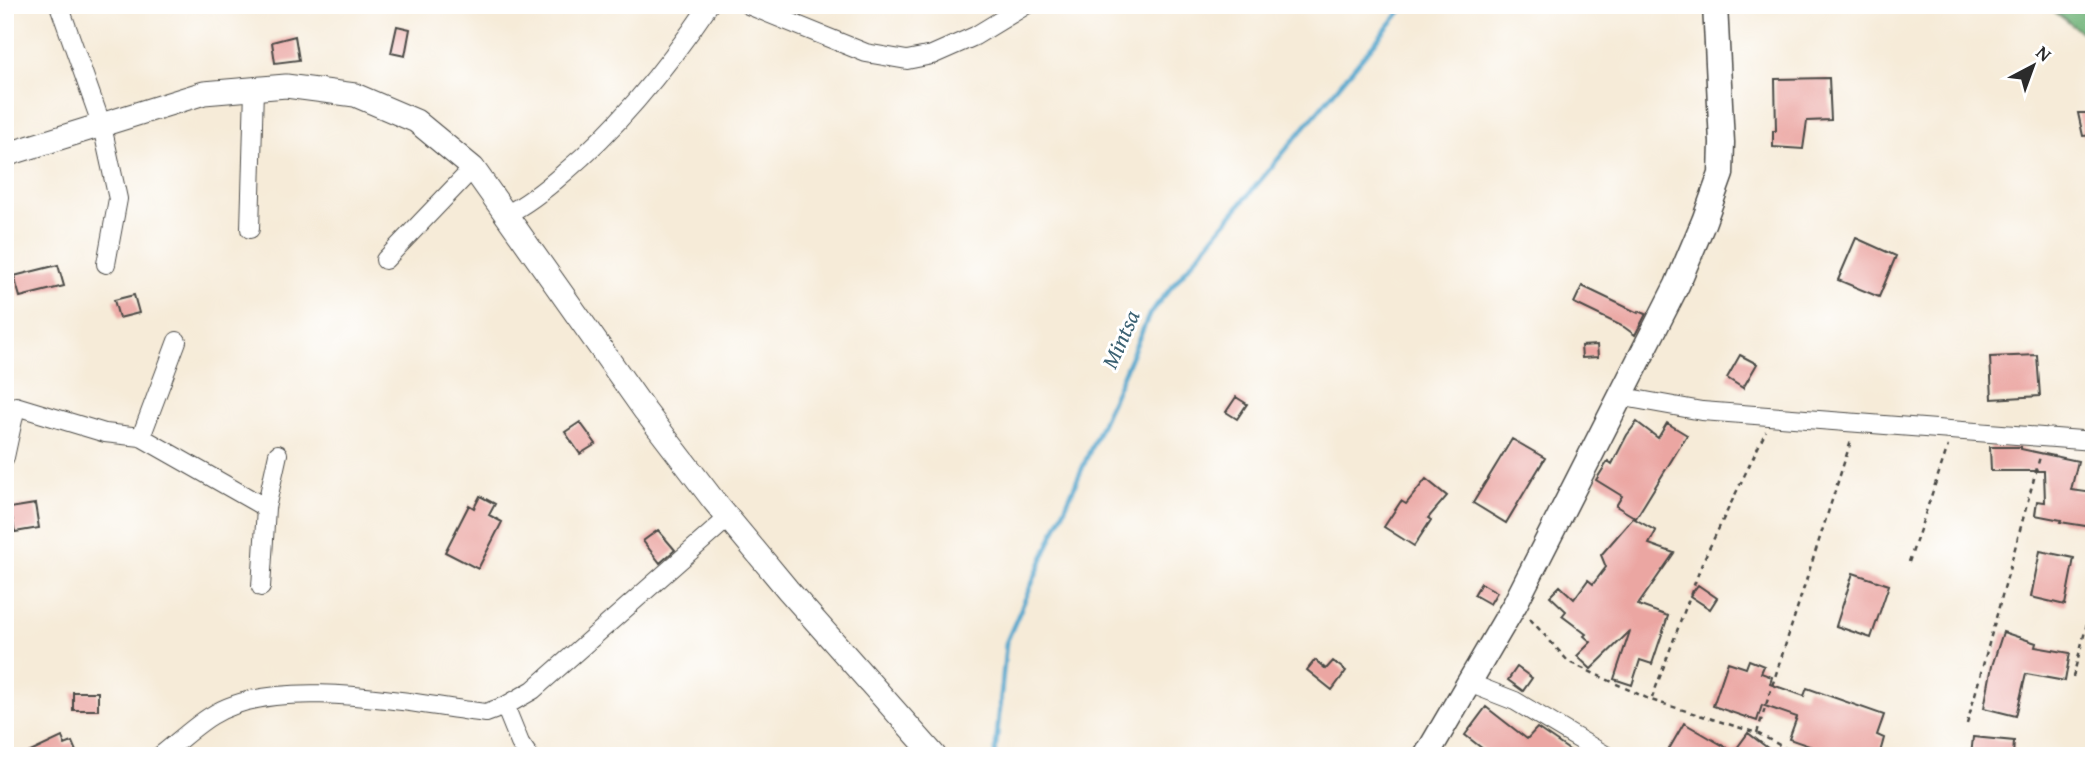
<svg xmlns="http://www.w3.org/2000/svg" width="2099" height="761" viewBox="0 0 2099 761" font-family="'Gentium Book Plus',serif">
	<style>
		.forest { fill: #6fb378; stroke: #4d6f52; stroke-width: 2 }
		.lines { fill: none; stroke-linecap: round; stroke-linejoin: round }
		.stream { stroke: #50a5cc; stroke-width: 4.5 }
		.building { fill: #eba6a2 }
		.minor-casing { stroke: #494845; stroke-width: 20 }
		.tertiary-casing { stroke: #494845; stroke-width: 25 }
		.secondary-casing { stroke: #494845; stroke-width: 27 }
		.path { stroke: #494845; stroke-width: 2.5; stroke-dasharray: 5 5; stroke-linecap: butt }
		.minor { stroke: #fff; stroke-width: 18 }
		.tertiary { stroke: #fff; stroke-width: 23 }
		.secondary { stroke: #fff; stroke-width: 24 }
		.labels { text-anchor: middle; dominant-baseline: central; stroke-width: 6; stroke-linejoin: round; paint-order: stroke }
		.water-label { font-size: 23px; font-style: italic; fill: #3c6273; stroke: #fff }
	</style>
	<rect width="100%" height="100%" fill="#fff"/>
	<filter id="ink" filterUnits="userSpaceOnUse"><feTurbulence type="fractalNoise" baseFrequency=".0143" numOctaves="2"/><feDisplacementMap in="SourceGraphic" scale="14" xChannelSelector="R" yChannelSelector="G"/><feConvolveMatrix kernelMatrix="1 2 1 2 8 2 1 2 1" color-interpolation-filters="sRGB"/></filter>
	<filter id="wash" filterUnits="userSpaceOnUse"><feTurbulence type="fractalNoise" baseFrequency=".00686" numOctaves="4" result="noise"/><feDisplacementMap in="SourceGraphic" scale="28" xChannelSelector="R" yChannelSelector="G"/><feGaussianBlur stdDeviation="1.57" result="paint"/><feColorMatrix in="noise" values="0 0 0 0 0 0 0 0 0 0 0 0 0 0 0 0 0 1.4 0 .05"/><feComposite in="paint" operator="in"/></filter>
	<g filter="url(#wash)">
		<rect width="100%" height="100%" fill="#f6ebd8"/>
		<path class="forest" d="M2046 5H2094V42Z"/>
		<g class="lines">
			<path class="stream" d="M995 756 1006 643 1150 313 1406 5"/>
		</g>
		<g id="blocks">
			<path class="building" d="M397 26 410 29 405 56 391 53Z
				M295 36 299 60 275 63 272 42Z
				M1829 78 1831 120 1807 121 1803 149 1773 147V131H1776L1775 79Z
				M2078 113H2094V135L2083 136Z
				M1856 238 1896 256 1879 297 1838 280Z
				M58 265 64 286 20 297 14 276Z
				M1582 286 1638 313 1639 311 1646 314 1635 335 1624 327 1574 303Z
				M134 295 139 313 119 318 114 300Z
				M1597 345 1598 357 1582 358 1581 346Z
				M1740 355 1757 364 1743 388 1727 378Z
				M2037 355 2040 396 1992 399 1990 357Z
				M1236 397 1247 404 1237 419 1226 412Z
				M580 422 596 444 580 454 565 432Z
				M1637 422 1658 438 1667 423 1687 435 1636 518 1616 506 1622 496 1596 480 1608 461 1612 464 1627 435Z
				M1512 439 1545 458 1506 523 1473 503Z
				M1990 447H2021V449L2078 461 2071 490 2094 493 2092 527 2060 522 2061 520 2035 515 2037 501 2045 502 2044 471H1991Z
				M1426 479 1447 496 1428 518 1431 520 1414 546 1384 527 1401 501 1406 504Z
				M480 496 495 504 489 515 502 522 478 569 445 552 469 505 474 508Z
				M35 504 39 528 15 532 10 508Z
				M1633 518 1656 531 1649 544 1674 553 1638 605 1668 616 1652 664 1640 660 1632 685 1614 679 1630 631 1591 669 1577 656 1591 642 1584 636 1586 634 1562 616 1566 611 1550 596 1560 586 1574 599 1588 580 1593 584 1606 567 1601 555Z
				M658 530 675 550 660 563 643 541Z
				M2040 551 2074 558 2065 605 2031 597Z
				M1853 573 1889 585 1871 638 1836 626Z
				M1481 583 1497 592 1490 604 1474 595Z
				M1698 585 1717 598 1710 609 1690 596Z
				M2003 632 2036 643 2035 647 2070 653 2065 681 2026 674 2016 716 1984 708 1992 666Z
				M1315 660 1326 669 1333 661 1346 671 1332 690 1307 670Z
				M1749 660 1764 666 1761 673 1772 677 1770 684 1804 696 1807 688 1884 715 1877 735 1884 738 1879 756H1822L1824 751 1789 739 1797 717 1762 705 1757 721 1713 706 1728 662 1746 668Z
				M1517 667 1532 678 1523 691 1508 680Z
				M73 692H98V710H73Z
				M1486 707 1527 739 1537 728 1578 756H1492L1465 735Z
				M1684 723 1734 752 1748 733 1778 756H1665Z
				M62 737 65 745 72 742 78 756H22Z
				M1973 737 2014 741 2013 756H1971Z"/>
		</g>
	</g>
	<g filter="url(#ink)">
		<use href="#blocks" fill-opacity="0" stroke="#494845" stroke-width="2"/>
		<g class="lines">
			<defs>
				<path id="minor" d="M59 5 102 126 118 199 106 264
					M748 5 866 53 907 60 932 55 975 36 1026 5
					M507 214C529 203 546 189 564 173 621 125 667 67 709 5
					M250 229 254 89
					M385 260 473 168
					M1618 396 1702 411 2094 441
					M141 437 177 341
					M5 457 16 406 105 433 141 437 266 508
					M261 587 266 508 278 454
					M1469 683 1515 701 1607 756
					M505 706 520 743 529 756
					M160 756C177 743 193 727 211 716 275 674 413 704 486 713L505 706 533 690 728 518"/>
				<path id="tertiary" d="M5 155 204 93 286 86 355 95 416 121 473 168 645 411 714 501 788 590 935 756"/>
				<path id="secondary" d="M1426 756 1515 604 1677 285 1704 221 1721 174 1722 143 1715 5"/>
			</defs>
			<use href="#minor" class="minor-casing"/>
			<use href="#tertiary" class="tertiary-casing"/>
			<use href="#secondary" class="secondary-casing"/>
			<path class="path" d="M1909 562 1948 446
				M1530 619 1569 662 1651 700 1757 733 1800 756
				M2073 677 2094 597
				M1652 698 1703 561 1766 431
				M1967 724 2041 453
				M1757 733 1852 438"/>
			<use href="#minor" class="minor"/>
			<use href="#tertiary" class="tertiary"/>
			<use href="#secondary" class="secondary"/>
		</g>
	</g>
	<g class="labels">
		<g class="water-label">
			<text transform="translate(1120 339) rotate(-66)">Mintsa</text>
		</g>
	</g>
	<rect width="2099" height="761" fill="none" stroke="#fff" stroke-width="28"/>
	<g transform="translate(2033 66) rotate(41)" stroke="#ffffff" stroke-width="5" paint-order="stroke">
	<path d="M0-5L12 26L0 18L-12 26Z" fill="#2b2b2b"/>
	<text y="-10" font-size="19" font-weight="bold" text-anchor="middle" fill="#2b2b2b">N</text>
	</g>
</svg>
